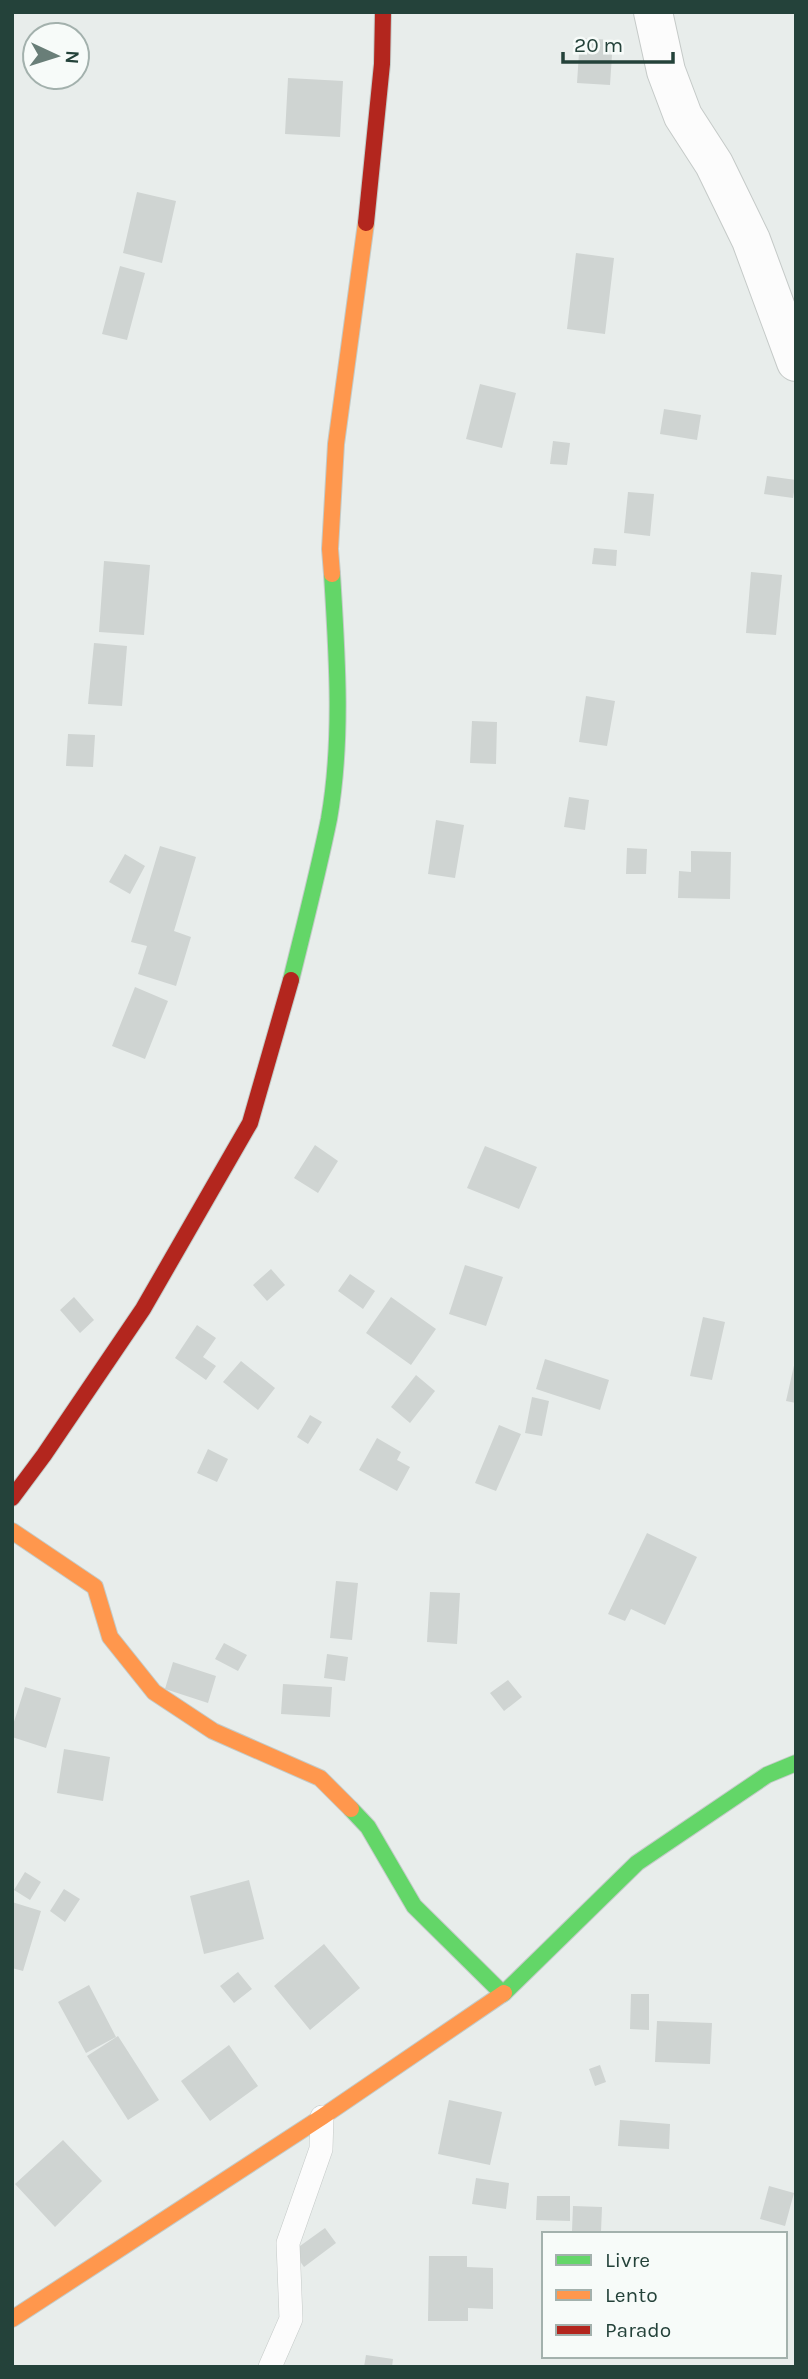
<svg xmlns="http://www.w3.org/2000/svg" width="808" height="2379" viewBox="0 0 808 2379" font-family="Karla,sans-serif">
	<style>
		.building { fill: #cfd4d2 }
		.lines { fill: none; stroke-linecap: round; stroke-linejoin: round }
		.lane-casing { stroke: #c5cac8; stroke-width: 24 }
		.street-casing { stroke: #c5cac8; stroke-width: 40 }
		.fast-casing { stroke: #c3cbc8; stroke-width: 18 }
		.slow-casing { stroke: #c3cbc8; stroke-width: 18 }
		.jam-casing { stroke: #c3cbc8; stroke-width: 18 }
		.lane { stroke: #fcfcfc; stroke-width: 23 }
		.street { stroke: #fcfcfc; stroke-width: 38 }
		.fast { stroke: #63d668; stroke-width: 16 }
		.slow { stroke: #ff974d; stroke-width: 16 }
		.jam { stroke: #b3261e; stroke-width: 16 }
	</style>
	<rect width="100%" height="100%" fill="#e8edeb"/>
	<path class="building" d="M580 38 613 40 610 85 577 83Z
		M288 78 343 81 340 137 285 134Z
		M137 192 176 201 162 263 123 253Z
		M576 253 614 258 605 334 567 329Z
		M120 266 145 273 127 340 102 334Z
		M480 384 516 393 502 448 466 439Z
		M664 409 701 415 697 440 660 434Z
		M553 441 570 443 567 465 550 464Z
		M767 476 796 480 793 498 764 494Z
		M628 492 654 494 650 536 624 533Z
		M594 548 617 550 616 566 592 564Z
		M104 561 150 565 144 635 99 632Z
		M751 572 782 575 776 635 746 633Z
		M94 643 127 646 122 706 88 704Z
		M586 696 615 701 607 746 579 742Z
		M472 721 497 722 496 764 470 763Z
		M68 734 95 735 93 767 66 766Z
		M569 797 589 800 585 830 564 827Z
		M436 820 464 825 455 878 428 874Z
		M160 846 196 857 174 931 191 937 176 986 138 974 147 946 131 942Z
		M627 848 647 849 646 874H626Z
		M691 851 731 852 730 899 678 898 679 871 691 872Z
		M125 854 145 866 130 894 109 882Z
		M135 987 168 1001 145 1059 112 1046Z
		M315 1145 338 1161 318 1193 294 1178Z
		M485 1146 537 1167 519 1209 467 1188Z
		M465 1265 503 1277 486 1326 449 1314Z
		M271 1269 285 1285 267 1301 253 1285Z
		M350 1274 375 1291 363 1309 338 1291Z
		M74 1297 94 1320 80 1333 60 1310Z
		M391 1297 436 1329 411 1365 366 1333Z
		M703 1317 725 1322 712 1380 690 1376Z
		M197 1325 216 1338 203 1357 216 1366 206 1380 175 1358Z
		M545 1359 609 1380 600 1410 536 1389Z
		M241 1361 275 1388 258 1410 223 1382Z
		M795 1361H796V1403L786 1401Z
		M416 1375 435 1391 410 1423 391 1407Z
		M532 1397 549 1401 542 1436 525 1433Z
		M310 1415 322 1422 308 1444 297 1437Z
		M499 1425 521 1434 496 1491 475 1483Z
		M377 1438 401 1452 397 1460 410 1467 397 1491 359 1470Z
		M208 1449 228 1459 217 1482 197 1473Z
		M647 1533 697 1557 665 1625 631 1609 625 1621 608 1614Z
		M336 1581 358 1583 352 1640 330 1638Z
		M430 1592 460 1593 457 1644 427 1642Z
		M224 1643 247 1655 238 1671 215 1659Z
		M327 1654 348 1657 345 1681 324 1678Z
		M173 1662 216 1676 208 1703 165 1689Z
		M508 1680 522 1697 504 1711 490 1693Z
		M283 1684 332 1687 330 1717 281 1714Z
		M25 1687 61 1698 46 1748 12 1737V1728Z
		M64 1749 110 1757 103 1801 57 1793Z
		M25 1872 41 1882 30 1900 14 1890Z
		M249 1880 264 1939 204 1954 190 1896Z
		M64 1889 80 1899 65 1922 50 1911Z
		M12 1902 41 1911 23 1971 12 1968Z
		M324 1944 360 1988 310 2030 274 1986Z
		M238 1972 252 1989 234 2003 220 1986Z
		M89 1985 116 2037 86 2053 58 2002Z
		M631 1994H649V2030L630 2029Z
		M657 2021 712 2023 710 2064 655 2062Z
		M118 2036 159 2100 128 2120 87 2056Z
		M229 2045 258 2086 210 2121 181 2081Z
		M600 2065 606 2082 595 2086 589 2069Z
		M449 2100 502 2112 490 2165 438 2154Z
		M620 2120 670 2124 669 2149 618 2146Z
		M63 2140 102 2181 55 2227 15 2184Z
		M476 2178 509 2183 506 2209 472 2204Z
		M769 2186 794 2193 785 2226 760 2219Z
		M537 2196H570V2221L536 2220Z
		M573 2206 602 2207 601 2232 572 2231Z
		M325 2228 336 2243 304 2267 293 2251Z
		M429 2256H467V2267L493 2268V2309L468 2308V2321H428Z
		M366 2355 393 2359 392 2367H364Z"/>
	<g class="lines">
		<defs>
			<path id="lane" d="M270 2367 291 2319 288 2243 321 2149 322 2117"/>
			<path id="street" d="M653 12 666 71 683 116 714 164 751 240 796 362"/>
			<path id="fast" d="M291 980C304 927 318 873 329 819 343 739 337 654 332 574
				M351 1809 368 1827 414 1906 503 1994
				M504 1993 637 1863 767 1775 796 1763"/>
			<path id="slow" d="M332 574 330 549 336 444 366 223
				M12 1531 95 1587 110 1637 154 1692 213 1731 320 1778 351 1809
				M12 2319 322 2117 504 1993"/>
			<path id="jam" d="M366 223 382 64 383 12
				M12 1498 44 1455 143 1309 250 1123 291 980"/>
		</defs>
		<use href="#lane" class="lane-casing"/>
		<use href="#street" class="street-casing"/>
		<use href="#fast" class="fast-casing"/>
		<use href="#slow" class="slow-casing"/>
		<use href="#jam" class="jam-casing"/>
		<use href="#lane" class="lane"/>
		<use href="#street" class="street"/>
		<use href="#fast" class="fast"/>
		<use href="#slow" class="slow"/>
		<use href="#jam" class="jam"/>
	</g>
	<rect width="808" height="2379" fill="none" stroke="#24423a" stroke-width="28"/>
	<rect x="542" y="2232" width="245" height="126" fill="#f7fbf9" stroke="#a3b1ad" stroke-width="2"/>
	<rect x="556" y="2255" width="35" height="10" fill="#63d668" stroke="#a3b1ad" stroke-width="2"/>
	<text x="605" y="2267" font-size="21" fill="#24423a">Livre</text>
	<rect x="556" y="2290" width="35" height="10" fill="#ff974d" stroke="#a3b1ad" stroke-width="2"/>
	<text x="605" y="2302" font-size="21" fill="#24423a">Lento</text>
	<rect x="556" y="2325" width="35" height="10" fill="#b3261e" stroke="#a3b1ad" stroke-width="2"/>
	<text x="605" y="2337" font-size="21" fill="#24423a">Parado</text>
	<g transform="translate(56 56) rotate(94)"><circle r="33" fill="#f7fbf9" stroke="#a3b1ad" stroke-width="2"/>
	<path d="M0-5L12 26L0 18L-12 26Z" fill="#697e78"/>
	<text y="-10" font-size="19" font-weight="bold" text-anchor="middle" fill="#24423a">N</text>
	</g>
	<path d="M563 52v10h110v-10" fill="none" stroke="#24423a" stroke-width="3.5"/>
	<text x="574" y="52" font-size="21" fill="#24423a" stroke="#f7fbf9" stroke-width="5" paint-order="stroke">20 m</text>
</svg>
